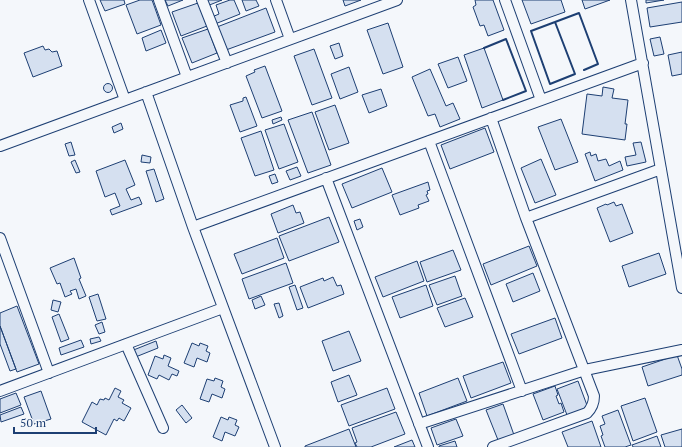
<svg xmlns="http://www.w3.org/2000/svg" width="682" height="447" viewBox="0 0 682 447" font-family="'PT Serif',serif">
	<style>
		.building { fill: #d5e0f0; stroke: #1d3f73 }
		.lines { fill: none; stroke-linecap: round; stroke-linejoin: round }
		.minor-casing { stroke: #1d3f73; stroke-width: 12 }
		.minor { stroke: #f4f7fb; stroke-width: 10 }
		.wall { stroke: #1d3f73; stroke-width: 2 }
	</style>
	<rect width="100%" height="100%" fill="#f4f7fb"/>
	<path class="building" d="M100 0H124L125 4 105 11Z
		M140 0H152L161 25 137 34 126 5Z
		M165 0H183L168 6Z
		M205 0H222L207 6Z
		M230 0H234L240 14 215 24 212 17 219 14 216 5Z
		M242 0H256L259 6 246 11Z
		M343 0H361L345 6Z
		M475 0H493L504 30 488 36 484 25 480 26 473 7 476 5Z
		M522 0H561L565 12 531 24Z
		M582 0H610L585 9Z
		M646 0H664L646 3Z
		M682 2V22L650 27 647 8Z
		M198 3 207 26 181 36 172 12Z
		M266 8 275 32 226 50 217 27Z
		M388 23 403 67 383 74 367 30Z
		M208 29 217 53 192 63 182 38Z
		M161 30 166 43 146 51 142 38Z
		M660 37 664 54 654 56 650 39Z
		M339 43 343 56 335 59 330 46Z
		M43 46 45 50 49 49 52 52 57 51 62 66 33 77 24 53Z
		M484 48 503 100 482 108 464 55Z
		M314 49 332 98 312 105 294 56Z
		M682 52V74L672 76 668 55Z
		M458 57 467 81 448 88 438 64Z
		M265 66 282 111 262 118 246 76 255 72 254 70Z
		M349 67 358 92 340 99 331 74Z
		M430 69 446 106 453 103 460 119 440 127 435 114 428 116 412 77Z
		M103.5 88a4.5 4.5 0 1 1 9 0a4.5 4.5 0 1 1-9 0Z
		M603 87 614 89 612 98 628 100 625 124H627L625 140 582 134 587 94 602 96Z
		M381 89 387 106 369 113 362 95Z
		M246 97 257 126 240 132 230 105 243 101V98Z
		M335 105 349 143 329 150 315 112Z
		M312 112 331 165 308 173 288 120Z
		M281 117 282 120 273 124 272 120Z
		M561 119 578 162 555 170 538 127Z
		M121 123 123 129 114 133 112 127Z
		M284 124 298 162 279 169 265 130Z
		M485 128 494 152 450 169 441 145Z
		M261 131 274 170 255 176 241 138Z
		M71 142 75 155 69 156 65 144Z
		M641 142 646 162 627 166 625 157 636 155 633 143Z
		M590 152 591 156 596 154 598 161 606 159 609 166 620 161 623 170 595 181 585 154Z
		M142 155 151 157 150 163 141 162Z
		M541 159 556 195 535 203 521 168Z
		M75 160 80 172 76 173 71 162Z
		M125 160 135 185 126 189 131 200 139 197 142 204 112 215 110 210 120 206 115 193 105 197 96 171Z
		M297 167 301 176 290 180 286 171Z
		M382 168 392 192 352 208 342 184Z
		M154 169 164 199 156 202 146 171Z
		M275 174 278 182 272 184 269 176Z
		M428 182 430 190 427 191 428 194 426 195 429 201 418 205 419 208 400 215 392 195Z
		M614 202 616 206 622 204 633 233 610 242 597 208 606 204 607 205Z
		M293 205 296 213 300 212 304 223 278 233 271 214Z
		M329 217 339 242 289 261 279 236Z
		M360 219 363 227 357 230 354 221Z
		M277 238 284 258 242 274 234 254Z
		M529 246 537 266 491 285 483 264Z
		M453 250 461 270 427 282 420 262Z
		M659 253 666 274 629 287 622 266Z
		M74 258 81 278 79 279 86 296 79 299 76 289 70 291 72 294 65 297 60 283 57 284 50 268Z
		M417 261 424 281 383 297 375 277Z
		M286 263 293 283 249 299 242 279Z
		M533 273 540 291 513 302 506 284Z
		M455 276 462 296 437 305 429 285Z
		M333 277 337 286 341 285 344 294 308 308 300 287 323 278 324 281Z
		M295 285 303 308 297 310 289 287Z
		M426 285 433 306 400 318 392 297Z
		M98 294 106 319 97 321 89 297Z
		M261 296 265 305 255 309 252 300Z
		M465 298 473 317 445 327 437 308Z
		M53 300 61 302 58 312 51 310Z
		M279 303 283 316 279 318 274 304Z
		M17 306 39 364 17 372 0 326V313Z
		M59 314 69 339 61 342 52 317Z
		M555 318 562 338 519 354 511 334Z
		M102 322 105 332 99 334 95 325Z
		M0 326 16 369 10 371 0 344Z
		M349 331 361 361 333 371 322 341Z
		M99 337 101 341 91 344 90 339Z
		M81 340 84 347 61 355 59 348Z
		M156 341 158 348 133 358 131 351Z
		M192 343 199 346 200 343 208 346 206 351 210 353 207 362 197 358 194 367 184 363Z
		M164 355 171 358 168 366 179 371 177 376 172 374 169 380 159 375 157 379 148 375 155 356 163 359Z
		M677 355 682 369V375L648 386 642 367Z
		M503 362 511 383 471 398 463 376Z
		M349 375 357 395 338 402 331 382Z
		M215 378 223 381 221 387 225 389 222 398 212 394 209 402 200 399 207 379 214 381Z
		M458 378 467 401 427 416 419 393Z
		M578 381 588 408 567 415 557 389Z
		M555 386 558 395 556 396 559 404 561 403 564 412 543 420 533 394Z
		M115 388 121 391 118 397 124 400 122 403 131 408 124 421 119 418 117 421 114 419 106 435 82 422 92 402 97 405 100 399 104 400 105 398 109 400Z
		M387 388 395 409 349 426 341 405Z
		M41 391 51 419 34 424 24 397Z
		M16 393 21 405 0 413V399Z
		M645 398 657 432 633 441 621 406Z
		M503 404 514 435 498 440 486 410Z
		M182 405 192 418 186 423 176 410Z
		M21 407 24 414 1 422 0 415Z
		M618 410 631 445 625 447H605L601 436 603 435 600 426 605 424 602 416Z
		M396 412 405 434 371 447H357L355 443 357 442 352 428Z
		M221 417 228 420 229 417 237 420 235 425 239 427 235 436 225 432 222 441 213 437Z
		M456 419 463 436 437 445 431 428Z
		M592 421 601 447H568L562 432Z
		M349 429 356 447H305V446Z
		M682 429V447H665L661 435Z
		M657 436 661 447H633L632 445Z
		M412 440 415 447H394Z
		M455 441 457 447H439V446Z"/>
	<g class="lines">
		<defs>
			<path id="minor" d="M89 0 125 100
				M159 0 187 77
				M202 0 227 63
				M276 0 290 39
				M505 0 541 100
				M631 0 682 288
				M146 92 193 227 275 447
				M491 118 526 218 594 396C594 403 592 408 587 413L493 447
				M429 141 522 391
				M0 146 397 0
				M326 178 428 447
				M526 218 661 169
				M193 227 643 63
				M0 238 49 373
				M126 344 163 428
				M0 391 223 308
				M419 424 585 370 682 350"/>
		</defs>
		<use href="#minor" class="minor-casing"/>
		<use href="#minor" class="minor"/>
		<path class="wall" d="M555 22 575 74 550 84 531 31 579 13 598 64 584 70
			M484 48 506 39 526 91 503 100"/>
	</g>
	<path d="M14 427v6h82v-6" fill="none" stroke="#1d3f73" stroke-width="2"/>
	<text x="20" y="427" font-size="12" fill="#1d3f73" stroke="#f4f7fb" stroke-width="3" paint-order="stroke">50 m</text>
</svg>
